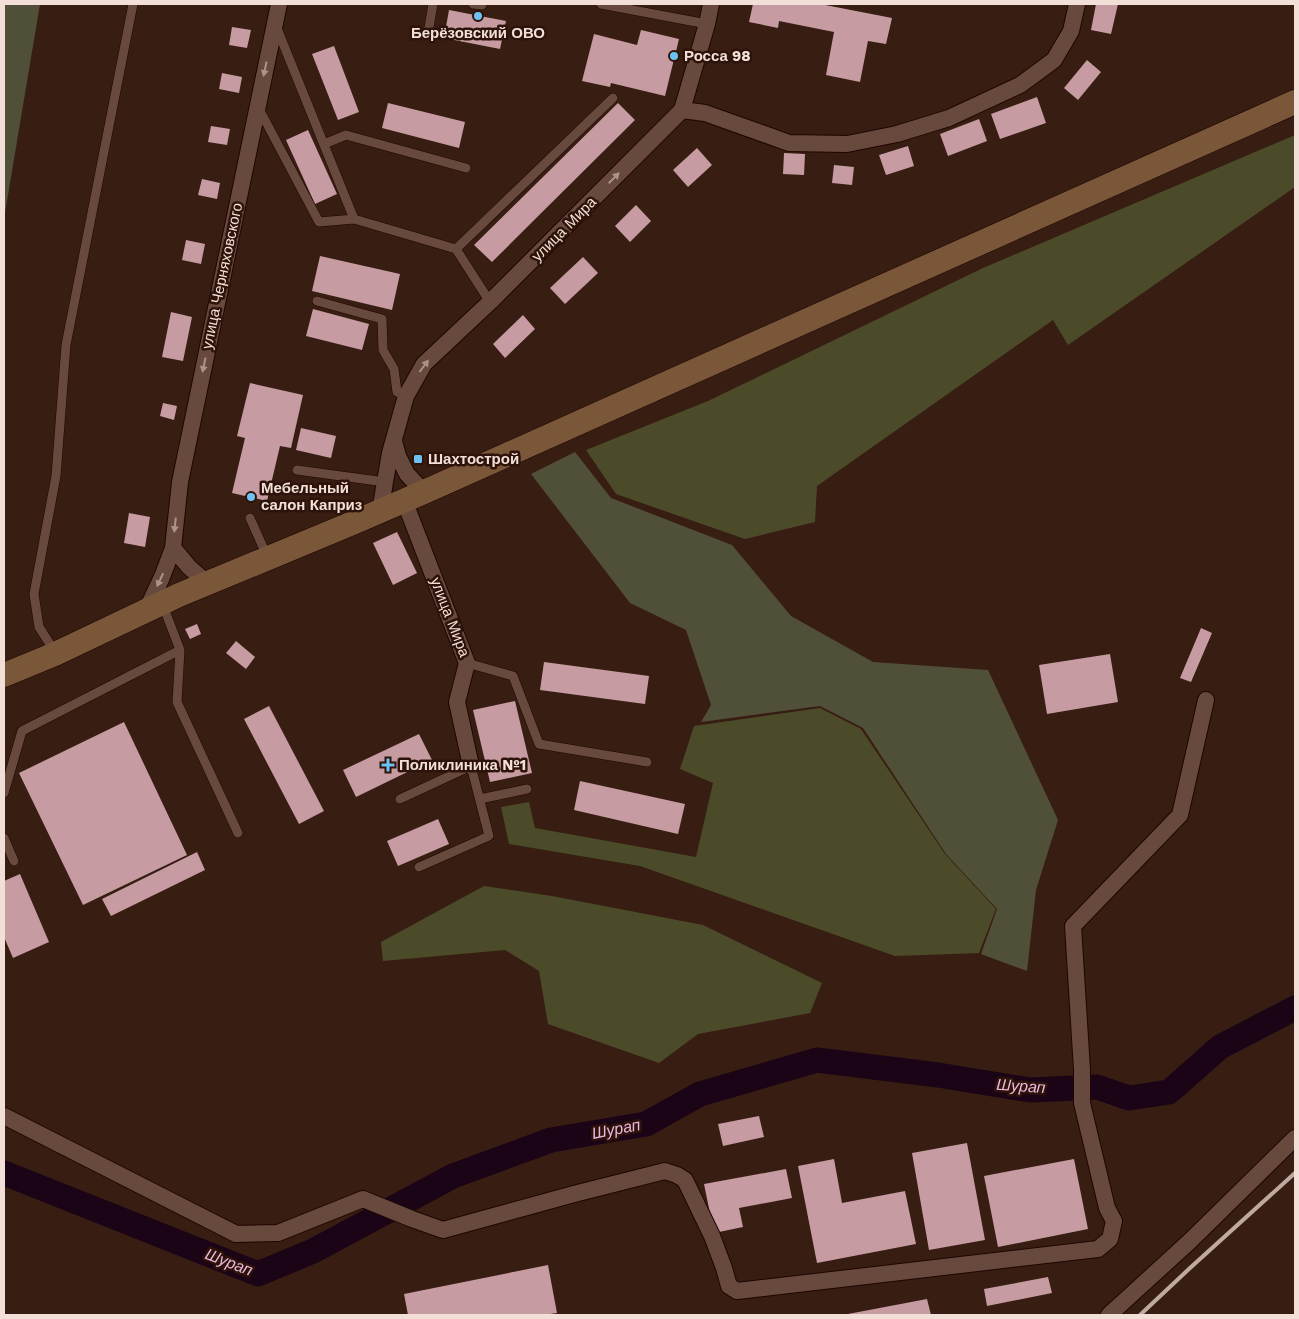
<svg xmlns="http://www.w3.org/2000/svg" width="1299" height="1319" viewBox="0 0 1299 1319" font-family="'Work Sans',sans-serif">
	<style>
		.green { fill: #504f37 }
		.forest { fill: #4c4b29 }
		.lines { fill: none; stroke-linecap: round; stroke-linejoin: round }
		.river { stroke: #1a0416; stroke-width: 25 }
		.building { fill: #c69ca2 }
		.service-casing { stroke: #1e0601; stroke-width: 10 }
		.minor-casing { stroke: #1e0601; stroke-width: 18 }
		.secondary-casing { stroke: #1e0601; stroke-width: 25 }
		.service { stroke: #68493e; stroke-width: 9 }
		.minor { stroke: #68493e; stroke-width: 16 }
		.secondary { stroke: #7b573a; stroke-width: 24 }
		.rail { stroke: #bfaaa2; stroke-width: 4 }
		.oneway { fill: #ad948b }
		.poi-dot { fill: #6dc2f3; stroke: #2d1309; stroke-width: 2 }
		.labels { text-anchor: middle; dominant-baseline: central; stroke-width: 5; stroke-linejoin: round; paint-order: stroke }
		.poi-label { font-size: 15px; font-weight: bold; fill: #f2dfd8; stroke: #2d1309; text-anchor: start }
		.street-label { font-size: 15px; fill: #f2dfd8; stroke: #2d1309 }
		.water-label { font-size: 16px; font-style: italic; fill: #ecb7e0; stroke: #2d1309 }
	</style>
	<rect width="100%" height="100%" fill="#381d13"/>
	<path class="green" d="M4 4H40L4 219Z
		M575 452 611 498 732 545 791 616 873 662 988 670 1058 820 1036 890 1027 971 981 954 997 909 946 854 863 728 820 706 701 722 711 705 686 630 630 603 531 474Z"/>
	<path class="forest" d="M1295 135V187L1068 345 1053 320 817 486 815 522 745 539 616 494 586 450 708 401 983 268Z
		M820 708 861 729 945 854 996 909 979 953 895 956 640 866 509 844 501 807 529 802 535 828 696 857 713 783 680 769 694 726Z
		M484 886 552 896 703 925 822 983 810 1013 698 1034 659 1063 548 1024 539 971 505 950 383 961 381 942Z"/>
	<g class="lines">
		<path class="river" d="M4 1173 258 1274 313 1251 453 1176 551 1140 646 1124 700 1094 817 1060 938 1075 1030 1090 1097 1087 1129 1098 1169 1092 1220 1047 1295 1008"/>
	</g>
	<path class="building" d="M753 4H820L892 18 886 44 868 41 860 82 826 75 834 32 779 21 778 28 749 22Z
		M1096 4H1118L1111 34 1091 30Z
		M449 10 506 21 500 49 444 38Z
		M232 27 251 30 247 48 229 45Z
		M641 30 679 39 665 96 611 83 610 87 582 81 594 34 637 45Z
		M334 46 359 112 338 120 312 54Z
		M1087 60 1101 72 1078 100 1064 88Z
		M222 73 242 77 239 93 219 89Z
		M1037 97 1046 123 1000 139 991 114Z
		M388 103 465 122 459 148 382 128Z
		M618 103 635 120 492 262 474 245Z
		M979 119 987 141 948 156 940 134Z
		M211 126 230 129 227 145 208 142Z
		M308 130 337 194 315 204 286 140Z
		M908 146 914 166 886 175 879 155Z
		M697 148 712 165 688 187 673 170Z
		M784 153 805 154 804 175 783 174Z
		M834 165 854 167 852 185 832 183Z
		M202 179 220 183 217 199 198 195Z
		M636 205 651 221 630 242 615 226Z
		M186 240 205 244 201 264 182 260Z
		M320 256 400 274 392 310 312 291Z
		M583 257 598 273 565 304 550 288Z
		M313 309 369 324 362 350 306 336Z
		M171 312 192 317 183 361 162 357Z
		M523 315 535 329 505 358 493 344Z
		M250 383 303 395 291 448 280 446 267 501 232 493 245 438 237 436Z
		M163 403 177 406 174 420 160 416Z
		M301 428 336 436 331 458 296 450Z
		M129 513 150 517 145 547 124 543Z
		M397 532 417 573 393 585 373 543Z
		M197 624 201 634 190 639 185 629Z
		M1201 628 1212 633 1191 682 1180 678Z
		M236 641 255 657 246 669 226 653Z
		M1110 654 1118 702 1047 714 1039 665Z
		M544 662 649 676 645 704 540 690Z
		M515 701 532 773 490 782 473 710Z
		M269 706 324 811 299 824 244 719Z
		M124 722 187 855 83 905 19 773Z
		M419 734 432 760 356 797 343 770Z
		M580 781 685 804 678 834 574 810Z
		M438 819 449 844 398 866 387 841Z
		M197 852 205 870 111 916 102 899Z
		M20 874 49 942 13 958 4 937V881Z
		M759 1116 764 1137 723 1146 718 1124Z
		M967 1143 985 1240 929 1250 912 1153Z
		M834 1159 842 1203 905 1191 916 1244 817 1263 798 1166Z
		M1074 1159 1088 1229 998 1247 984 1176Z
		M786 1169 792 1198 739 1208 743 1227 714 1233 704 1184Z
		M548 1265 557 1313 544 1315H408L404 1294Z
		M1048 1277 1052 1293 987 1306 984 1289Z
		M927 1299 931 1315H849L848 1314Z"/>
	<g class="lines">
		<defs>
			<path id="service" d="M473 4 482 5V4
				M601 4 707 24
				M276 26 354 219 456 249
				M428 33 433 4
				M258 107 319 222 354 219
				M324 144 346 135 466 168
				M317 301 382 319 383 350 394 369 397 392 406 396
				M490 302 456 249 613 98
				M297 470 385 482
				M250 518 267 556
				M162 603 180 650 177 702 238 833
				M55 652 39 627 34 594 56 476 66 345 133 4
				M467 663 513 676 539 744 647 762
				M4 793 22 731 180 650
				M400 799 471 766 489 836 419 867
				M480 799 527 789
				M4 838 14 861"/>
			<path id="minor" d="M682 110 705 113 789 143 847 144 897 134 949 118 1020 85 1054 60 1071 31 1077 4
				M394 441 398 456 407 474 424 492
				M404 500 467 663 457 702 471 766
				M380 511 390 453 406 396 424 364 490 302 682 110 707 24 711 4
				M207 583 189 567 173 548 180 482 279 4
				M146 611 162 577 173 548
				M4 1116 236 1234 278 1233 363 1199 412 1219 443 1230 574 1194 665 1171 677 1175 685 1180 712 1236 724 1268 729 1286 737 1291 1098 1249 1110 1239 1114 1221 1107 1208 1082 1103V1070L1073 926 1180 815 1206 700
				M1109 1315 1190 1241 1295 1138"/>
			<path id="secondary" d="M4 675 55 654 179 595 355 522 424 492 1295 102"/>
		</defs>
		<use href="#service" class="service-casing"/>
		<use href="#minor" class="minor-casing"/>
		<use href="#secondary" class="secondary-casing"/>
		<use href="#service" class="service"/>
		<use href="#minor" class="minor"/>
		<use href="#secondary" class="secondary"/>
		<path class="rail" d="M1140 1315 1190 1268 1295 1173"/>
	</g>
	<defs><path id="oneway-solid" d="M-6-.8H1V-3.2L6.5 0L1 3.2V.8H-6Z" transform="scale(1.25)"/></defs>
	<g class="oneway">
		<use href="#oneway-solid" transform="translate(265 69) rotate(102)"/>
		<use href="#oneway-solid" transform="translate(614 178) rotate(-45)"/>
		<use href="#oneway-solid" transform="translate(204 365) rotate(102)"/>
		<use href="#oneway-solid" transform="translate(424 366) rotate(-53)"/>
		<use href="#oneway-solid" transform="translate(175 525) rotate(96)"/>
		<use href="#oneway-solid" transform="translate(160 580) rotate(115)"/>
	</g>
	<g class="poi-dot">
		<circle cx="478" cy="16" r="5"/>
		<circle cx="674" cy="56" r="5"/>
		<rect x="413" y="454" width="10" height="10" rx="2.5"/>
		<circle cx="251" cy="497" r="5"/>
		<path d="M385.5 757.5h5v5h5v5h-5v5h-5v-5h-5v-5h5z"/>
	</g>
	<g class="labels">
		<g class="poi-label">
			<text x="478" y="33" text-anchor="middle">Берёзовский ОВО</text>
			<text x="684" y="56">Росса 98</text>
			<text x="428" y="459">Шахтострой</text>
			<text x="261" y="488">Мебельный<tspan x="261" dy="17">салон Каприз</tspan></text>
			<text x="399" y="765">Поликлиника №1</text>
		</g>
		<g class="street-label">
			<text transform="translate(564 229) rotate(-45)">улица Мира</text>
			<text transform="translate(222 276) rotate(-78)">улица Черняховского</text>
			<text transform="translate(450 617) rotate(69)">улица Мира</text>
		</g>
		<g class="water-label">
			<text transform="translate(1021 1086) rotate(4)">Шурап</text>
			<text transform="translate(616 1129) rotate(-11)">Шурап</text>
			<text transform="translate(229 1262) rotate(21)">Шурап</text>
		</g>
	</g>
	<rect width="1299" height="1319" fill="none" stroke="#f2dfd8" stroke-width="10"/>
</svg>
